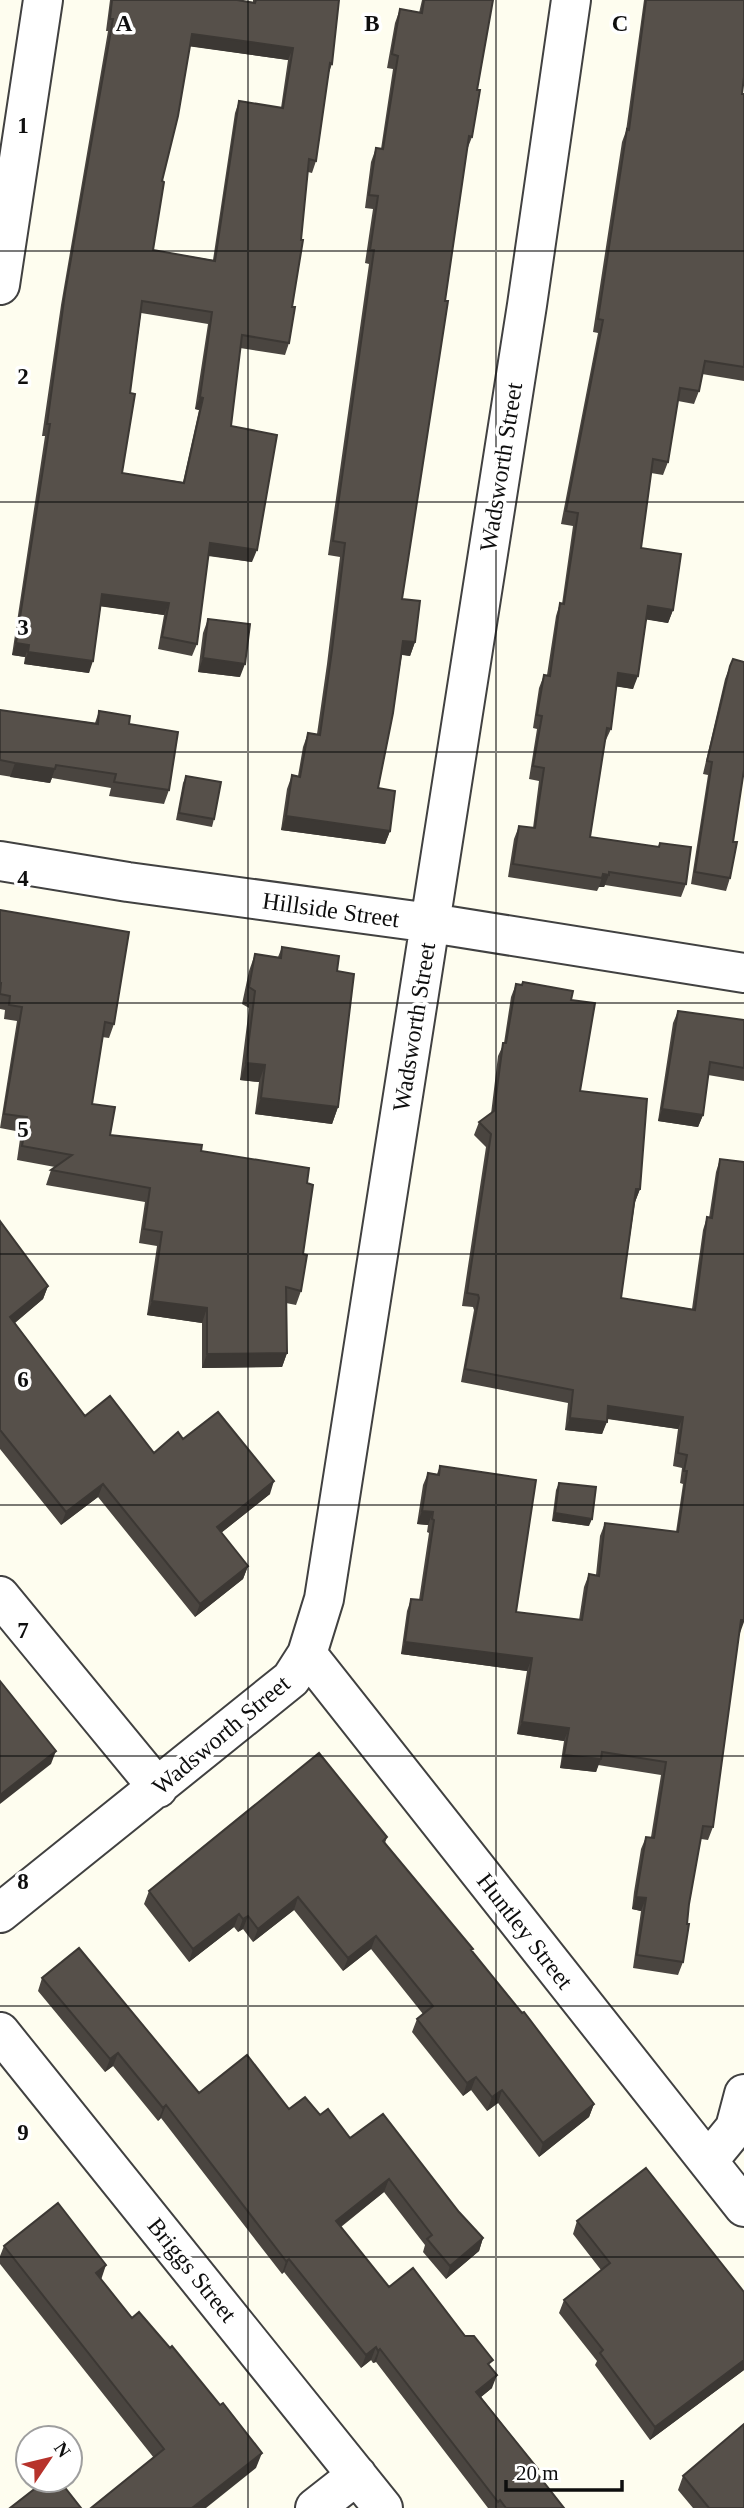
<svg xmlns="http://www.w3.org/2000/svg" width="744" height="2508" viewBox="0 0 744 2508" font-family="'Times New Roman',serif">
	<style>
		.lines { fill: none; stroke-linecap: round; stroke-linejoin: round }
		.minor-casing { stroke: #414141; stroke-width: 42 }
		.minor { stroke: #fff; stroke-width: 38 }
		.wall { fill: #4a4540; fill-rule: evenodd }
		.shaded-wall { fill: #3c3834 }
		.building { fill: #56504a; stroke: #3c3834; stroke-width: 2; fill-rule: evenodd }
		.grid { fill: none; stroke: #0e0e0e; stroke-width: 2; stroke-opacity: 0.55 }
		.labels { text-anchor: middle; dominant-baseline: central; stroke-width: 7; stroke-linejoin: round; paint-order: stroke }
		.street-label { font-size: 24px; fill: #0e0e0e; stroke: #fff }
		.grid-label { font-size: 23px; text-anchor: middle; font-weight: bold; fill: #0e0e0e; stroke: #fff; stroke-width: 7; stroke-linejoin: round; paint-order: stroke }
	</style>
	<rect width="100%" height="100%" fill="#fefdef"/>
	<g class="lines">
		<defs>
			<path id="minor" d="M0 285 43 0
				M0 861 128 882 431 923 744 973
				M0 1596 158 1788
				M307 1654 744 2207
				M0 1913 291 1679 307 1654 324 1599 527 305 571 0
				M0 2032 383 2508
				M708 2161 735 2128 744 2094
				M315 2508 357 2475"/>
		</defs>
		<use href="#minor" class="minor-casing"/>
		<use href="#minor" class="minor"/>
	</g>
	<path class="wall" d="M110 0H237L253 2V0H339L332 64 328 75 316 161 312 173 308 172 292 307 289 343 285 355 240 348 231 426 252 562 208 556 197 644 192 656 158 649 164 615 101 606 89 673 24 664 25 657 12 655 45 436H42L61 305 108 31H106ZM190 46 288 60 281 108 239 101 235 113 213 260 153 250 162 181ZM141 313 208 324 195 409 199 410 183 482 122 473 130 393Z
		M422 0H493L477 90 472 137 467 150 402 599 415 642 410 656 402 655 378 788 390 831 385 844 281 830 287 789 292 775 298 776 303 747 308 733 317 734 327 664 340 557 328 555 369 264 365 263 373 209 365 208 371 162 376 148 381 149 393 69 387 68 395 23 400 9 419 13Z
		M644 0H744L742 94H744V381L702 374 699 391 694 404 678 401 668 462 663 475 651 473 641 548 673 610 668 623 646 619 633 689 616 686 611 729 605 742 590 837 658 847 660 843 686 884 681 897 605 885 604 887H599L597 891 508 877 514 839 519 826 533 828 539 781 529 779 537 729 533 728 539 688 544 675H547L556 616 560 603 562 604 573 526 561 524 598 333 593 332 622 142 626 131Z
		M208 619 240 677 198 672 203 633Z
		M730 666 733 842 730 878 726 891 691 884 708 775 703 774 725 679Z
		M0 710 95 723 99 711 129 724 169 790 164 804 109 796 111 788 52 778 50 783 0 775Z
		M186 776 214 819 212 827 176 820 183 783Z
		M0 910 114 1024 109 1038 102 1037 92 1104 110 1135 201 1151 307 1183 301 1291 296 1305 286 1303 287 1353 282 1367 202 1368V1323L147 1315 157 1246 139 1243 145 1202 46 1185 51 1170 55 1167 17 1160 21 1132 0 1128 17 1021 4 1019 5 1010 0 1009Z
		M282 947 337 971 338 1107 332 1124 255 1114 259 1082 240 1080 249 1008 242 1004 249 971 255 954 278 957Z
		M516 984 571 1000 580 1091 640 1189 635 1202 621 1298 692 1309 703 1230 707 1217 709 1218 716 1172 720 1159 740 1633H739L713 1827 708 1840 701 1839 689 1904 683 1962 678 1975 633 1968 641 1911 632 1909 634 1892 641 1849 646 1837H651L661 1775 598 1765 596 1772 560 1768 564 1741 517 1734 527 1671 401 1654 407 1611 411 1599 419 1600 429 1533 427 1532 428 1525 417 1524 423 1485 428 1473 437 1474 440 1466 516 1612 579 1620 584 1587 589 1574 596 1575 600 1536 605 1523 676 1532 683 1484 680 1483 682 1468 673 1466 678 1429 607 1419 602 1434 565 1430 568 1403 461 1382 474 1310 473 1307 462 1306 486 1147 474 1135 479 1122 491 1114 498 1056 504 1043 511 997Z
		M678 1011 744 1020V1081L708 1075 703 1115 698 1127 658 1121 673 1023Z
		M0 1221 48 1286 43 1299 15 1323 85 1416 154 1453 183 1439 270 1494 221 1533 248 1566 243 1579 195 1617 98 1497 61 1525 0 1449Z
		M559 1483 589 1526 552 1521 556 1490Z
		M387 1837 385 1843 594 2104 589 2117 539 2157 498 2103 487 2111 471 2090 463 2096 412 2032 417 2019 423 2014 371 1949 343 1971 294 1910 253 1942 243 1929 238 1932 234 1927 189 1962 144 1904 149 1891Z
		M42 1978 199 2093 320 2115 350 2138 459 2212 483 2238 479 2251 446 2279 423 2252 425 2245 384 2192 341 2227 389 2287 465 2336 491 2367 492 2388 481 2397 538 2469 537 2473 564 2508H488L376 2362 373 2363 371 2360 361 2368 284 2272 282 2274 161 2118 158 2121 113 2066 105 2072 38 1991Z
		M577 2221 744 2292V2370L650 2440 595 2365 597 2361 559 2313 564 2300 601 2270 573 2234Z
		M4 2246 101 2280 256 2468 154 2458 0 2264V2256Z
		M683 2476 744 2508H693L678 2490Z"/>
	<path class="shaded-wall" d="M192 34 293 48 288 60 187 46Z
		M200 397 203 398 199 410 195 409Z
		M210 543 257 550 252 562 205 555Z
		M102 594 169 603 164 615 98 606Z
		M648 606 673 610 668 623 643 619Z
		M403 641 415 642 410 656 399 654Z
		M16 643 29 645 25 657 12 655Z
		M28 652 93 661 89 673 24 664Z
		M203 658 245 664 240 677 198 672Z
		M618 673 638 676 633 689 613 686Z
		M15 763 55 769 50 783 10 777Z
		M286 816 390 831 385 844 281 830Z
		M603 874 609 875 604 887H599Z
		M246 1063 265 1065 259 1082 240 1080Z
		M261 1098 338 1107 332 1124 255 1114Z
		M662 1109 703 1115 698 1127 658 1121Z
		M636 1189H640L635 1202Z
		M48 1286 43 1299 6 1330 10 1317Z
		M152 1301 207 1308 202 1323 147 1315Z
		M287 1353 282 1367 202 1368 207 1354Z
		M608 1406 683 1417 678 1429 604 1418Z
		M570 1418 607 1422 602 1434 565 1430Z
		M274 1481 270 1494 212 1540 217 1527Z
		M103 1484 98 1497 61 1525 66 1512Z
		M422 1511 433 1512 428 1525 417 1524Z
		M555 1513 592 1519 589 1526 552 1521Z
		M248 1566 243 1579 195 1617 200 1604Z
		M741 1620H744V1622L740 1633H736Z
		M405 1642 532 1658 527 1671 401 1654Z
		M522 1722 569 1728 564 1741 517 1734Z
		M56 1751 51 1764 0 1804V1795Z
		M564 1755 601 1759 596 1772 560 1768Z
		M298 1897 294 1910 253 1942 258 1929Z
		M636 1897 646 1898 641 1911 632 1909Z
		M239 1914 234 1927 189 1962 193 1949Z
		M248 1916 243 1929 238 1932 243 1919Z
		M376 1936 371 1949 343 1971 348 1958Z
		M118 2053 113 2066 105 2072 110 2059Z
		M476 2077 471 2090 463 2096 467 2083Z
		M502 2090 498 2103 487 2111 492 2097Z
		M594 2104 589 2117 539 2157 543 2143Z
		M166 2105 161 2118 158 2121 163 2108Z
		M389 2179 384 2192 331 2234 336 2221Z
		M483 2238 479 2251 446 2279 450 2266Z
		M289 2259 284 2272 282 2274 286 2261Z
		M106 2265 101 2280 96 2273Z
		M376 2347 371 2360 361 2368 366 2355Z
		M380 2349 376 2362 373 2363 378 2351Z
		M744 2360V2370L650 2440 655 2427Z
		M497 2375 492 2388 471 2405 476 2392Z
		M262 2453 256 2468 206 2508H192Z"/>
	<path class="building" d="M112 0H237L255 3 256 0H339L332 64 330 63 316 161 309 159 301 240H303L292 307H295L289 343 242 335 231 426 277 435 257 550 210 543 197 644 162 637 169 603 102 594 93 661 28 652 29 645 16 643 50 424H47L65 293 113 19H110ZM192 34 293 48 283 108 239 101 215 261 153 250 164 182 162 181 178 116ZM142 301 212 312 200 397 203 398 184 483 122 473 135 394 130 393Z
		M424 0H493L477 90H480L472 137 469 136 445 301H448L402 599 420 601 415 642 403 641 393 713 378 788 395 791 390 831 286 816 292 775 300 777 308 733 320 735 332 650 345 543 333 541 374 250H370L378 196 369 195 376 148 383 149 398 56 392 54 400 9 422 13Z
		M646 0H744V77L742 94H744V367L705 361 699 391 680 388 668 462 653 459 641 548 681 554 673 610 648 606 638 676 618 673 611 729 607 728 590 837 659 847 660 843 691 847 686 884 609 872V875L603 874 602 878 513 864 519 826 535 828 544 768 533 766 542 716 537 715 544 675 550 676 560 603 564 604 578 513 566 511 603 320 598 319 627 129 629 130Z
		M208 619 250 624 245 664 203 658Z
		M733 659 744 662V770L733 842H737L730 878 695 872 712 762 707 761 730 666Z
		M0 710 98 724 99 711 130 716 129 724 178 732 169 790 114 782 116 774 56 765 55 769 15 763 0 760Z
		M186 776 221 782 214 819 179 813Z
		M0 910 129 932 114 1024 105 1022 92 1104 115 1107 110 1135 202 1145 201 1151 309 1168 307 1183 313 1185 303 1254 307 1255 301 1291 286 1287 287 1353 207 1354V1308L152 1301 162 1232 144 1229 150 1188 51 1170 72 1155 22 1146 27 1117 4 1114 22 1007 9 1005 10 996 0 994 1 983H0Z
		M282 947 339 956 337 971 354 974 338 1107 261 1098 265 1065 246 1063 255 991 249 987 255 954 281 958Z
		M523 982 573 991 571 1000 595 1003 580 1091 647 1099 640 1189H636L621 1298 695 1310 707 1217 712 1218 720 1159 744 1162V1620H741L713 1827 703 1826 689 1904 687 1924H689L683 1962 637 1955 646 1898 636 1897 646 1837 654 1838 666 1762 602 1752 601 1759 564 1755 569 1728 522 1722 532 1658 405 1642 411 1599 422 1600 434 1520 432 1519 433 1512 422 1511 428 1473 439 1475 440 1466 536 1480 516 1612 582 1620 589 1574 599 1576 605 1523 678 1532 687 1471H684L687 1455 678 1453 683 1417 608 1406 607 1422 570 1418 573 1390 465 1369 479 1298 478 1295 467 1293 491 1134 479 1122 494 1111 503 1043H506L516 984 522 985Z
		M678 1011 744 1020V1068L710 1062 703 1115 662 1109Z
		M0 1221 48 1286 10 1317 85 1416 110 1396 154 1453 178 1432 183 1439 218 1412 274 1481 217 1527 248 1566 200 1604 103 1484 66 1512 0 1430Z
		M559 1483 596 1487 592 1519 555 1513Z
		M0 1681 56 1751 0 1795Z
		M319 1753 387 1837 383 1841 473 1949 471 1950 522 2013 524 2012 594 2104 543 2143 502 2090 492 2097 476 2077 467 2083 417 2019 433 2006 376 1936 348 1958 298 1897 258 1929 248 1916 243 1919 239 1914 193 1949 149 1891Z
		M79 1948 199 2093 247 2055 289 2109 305 2097 320 2115 328 2109 350 2138 383 2114 459 2212 483 2238 450 2266 427 2239 432 2235 389 2179 336 2221 389 2287 413 2268 465 2336H474L493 2360 488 2364 497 2375 476 2392 538 2469 535 2471 564 2508H506L500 2500 498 2502 380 2349 378 2351 376 2347 366 2355 289 2259 286 2261 166 2105 163 2108 118 2053 110 2059 42 1978Z
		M646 2168 744 2292V2360L655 2427 600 2353 603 2350 564 2300 610 2263 577 2221Z
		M58 2203 106 2265 96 2273 132 2318 139 2312 170 2348 172 2346 220 2405 223 2403 262 2453 192 2508H91L164 2449 4 2246Z
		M744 2424V2508H709L683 2476Z
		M46 2480H59L81 2508H10Z"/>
	<path class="grid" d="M248 0V2508M496 0V2508M0 251H744M0 502H744M0 752H744M0 1003H744M0 1254H744M0 1505H744M0 1756H744M0 2006H744M0 2257H744"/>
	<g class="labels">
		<g class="street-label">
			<text transform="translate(501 467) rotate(-81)">Wadsworth Street</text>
			<text transform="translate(331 910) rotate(8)">Hillside Street</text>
			<text transform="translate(414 1027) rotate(-81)">Wadsworth Street</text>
			<text transform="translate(221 1735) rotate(-40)">Wadsworth Street</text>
			<text transform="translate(525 1931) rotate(52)">Huntley Street</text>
			<text transform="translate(192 2270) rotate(51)">Briggs Street</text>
		</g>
	</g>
	<g class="grid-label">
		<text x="124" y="31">A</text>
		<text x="372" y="31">B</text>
		<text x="620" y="31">C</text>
		<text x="23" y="133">1</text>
		<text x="23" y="384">2</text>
		<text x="23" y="635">3</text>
		<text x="23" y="886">4</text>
		<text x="23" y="1137">5</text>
		<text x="23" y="1387">6</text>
		<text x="23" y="1638">7</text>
		<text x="23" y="1889">8</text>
		<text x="23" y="2140">9</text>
	</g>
	<g transform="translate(49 2459) rotate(55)"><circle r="33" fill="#ffffff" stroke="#9f9f9f" stroke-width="2"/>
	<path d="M0-5L12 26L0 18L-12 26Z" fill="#b7332c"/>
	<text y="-10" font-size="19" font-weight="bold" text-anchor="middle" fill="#0e0e0e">N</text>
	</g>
	<path d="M506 2480v10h116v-10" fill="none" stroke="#0e0e0e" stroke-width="3.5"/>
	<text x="516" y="2480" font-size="21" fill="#0e0e0e" stroke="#ffffff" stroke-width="5" paint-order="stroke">20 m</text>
</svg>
